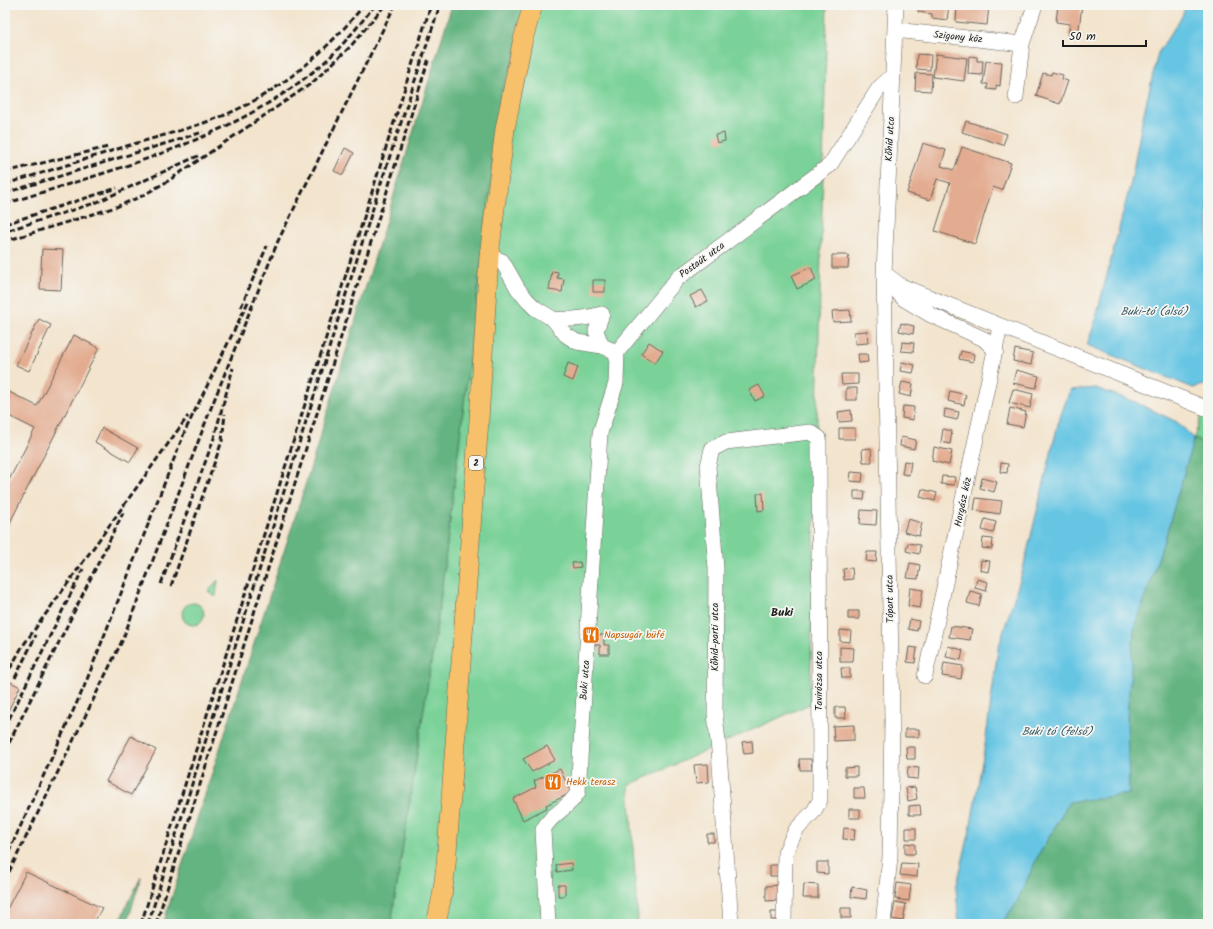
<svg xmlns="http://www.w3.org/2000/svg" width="1213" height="929" viewBox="0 0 1213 929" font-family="Kalam,sans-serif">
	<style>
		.green { fill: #7ad298; stroke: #4b775a }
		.forest { fill: #63b480; stroke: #40684e }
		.water { fill: #65c5e3; stroke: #407080 }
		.building { fill: #e3ab8f }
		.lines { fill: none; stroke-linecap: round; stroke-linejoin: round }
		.minor-casing { stroke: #67625a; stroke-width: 16 }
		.major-casing { stroke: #67625a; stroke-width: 20 }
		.minor { stroke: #fff; stroke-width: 15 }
		.major { stroke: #f6c16b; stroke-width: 19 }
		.rail { stroke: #1c1c1c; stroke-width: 3; stroke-dasharray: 6 3; stroke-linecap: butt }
		.labels { text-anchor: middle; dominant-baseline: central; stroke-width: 3.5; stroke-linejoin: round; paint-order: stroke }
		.shield { fill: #f6f6f2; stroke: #5d5d5c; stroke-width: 1 }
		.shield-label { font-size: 9px; font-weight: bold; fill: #1c1c1c }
		.street-label { font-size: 10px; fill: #1c1c1c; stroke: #f6f6f2 }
		.food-label { font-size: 10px; fill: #c56008; stroke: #f6f6f2; text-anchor: start }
		.water-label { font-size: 11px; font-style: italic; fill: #365762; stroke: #f6f6f2 }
		.quarter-label { font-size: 12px; font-weight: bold; fill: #1c1c1c; stroke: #f6f6f2 }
	</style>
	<rect width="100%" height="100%" fill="#f6f6f2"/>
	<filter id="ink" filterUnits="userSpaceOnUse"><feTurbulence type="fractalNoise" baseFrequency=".025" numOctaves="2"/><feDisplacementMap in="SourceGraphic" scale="8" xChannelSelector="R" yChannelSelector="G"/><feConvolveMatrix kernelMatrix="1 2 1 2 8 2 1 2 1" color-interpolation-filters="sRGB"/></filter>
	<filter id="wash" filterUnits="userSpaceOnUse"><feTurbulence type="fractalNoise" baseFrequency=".012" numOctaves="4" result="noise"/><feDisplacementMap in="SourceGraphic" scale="16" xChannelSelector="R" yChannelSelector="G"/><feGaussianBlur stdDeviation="0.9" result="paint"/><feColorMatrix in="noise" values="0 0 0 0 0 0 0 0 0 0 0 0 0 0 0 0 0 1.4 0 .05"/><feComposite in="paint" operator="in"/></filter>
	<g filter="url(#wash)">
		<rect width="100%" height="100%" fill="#f3e4cd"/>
		<path class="green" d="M534 5H827L810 704 629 785 638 924H391L439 610 502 89Z
			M1208 395V445L1194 438Z
			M218 580 216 596H214L208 591Z
			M182 614a11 11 0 1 1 22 0a11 11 0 1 1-22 0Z"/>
		<path class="forest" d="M452 5H534L502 89 439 610 391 924H163L299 505Z
			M1194 438 1208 445V924H1001L1016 904 1037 858 1069 802 1129 794 1127 718 1134 630 1166 535Z
			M141 877 127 924H118Z"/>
		<path class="water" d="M1186 5H1208V384L1193 388 1087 345 1094 325 1131 182 1143 117 1158 53 1182 16Z
			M1096 388 1135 402 1177 422 1194 438 1166 535 1134 630 1127 718 1129 794 1069 802 1037 858 1016 904 1001 924H959L956 888 970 830 985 745 998 649 1022 573 1059 420 1070 390Z"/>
		<g id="blocks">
			<path class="building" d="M919 5H949L947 20 932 18V14L918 12Z
				M957 5H989L987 25 956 22Z
				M1058 5H1082L1078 37 1068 36 1070 24 1056 22Z
				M917 54 931 55 930 70 916 69Z
				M936 54 967 58 964 81 933 77Z
				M969 56 977 57V61H983L982 75 968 74Z
				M986 61 1002 62 1000 86 996 85V90L987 89 988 84H983Z
				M1052 72 1063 75 1062 79 1068 81 1060 104 1036 96 1043 73 1051 75Z
				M916 73 932 74 931 91 915 90Z
				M966 121 1007 134 1003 145 962 132Z
				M724 133 725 141 717 143 715 135Z
				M923 143 946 150 941 166 954 170 962 147 1011 163 1002 190 993 187 975 244 935 231 950 183 937 179 930 200 907 193Z
				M345 148 354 153 343 175 334 171Z
				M42 249 63 250 61 290 40 289Z
				M832 255H849L848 268H832Z
				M811 267 816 280 797 289 791 276Z
				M552 271 558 272 557 278 564 279 562 292 549 290Z
				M593 280H605V292H593Z
				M702 290 708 301 696 307 690 296Z
				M850 310 851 321 833 322 832 311Z
				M39 319 51 325 29 371 16 365Z
				M901 323 914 326 913 334 899 331Z
				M867 331 868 343 855 344 854 332Z
				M74 335 99 348 5 532V488L35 429 5 414V390L37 406Z
				M649 342 663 351 655 363 641 354Z
				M902 342 914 343 913 352 901 351Z
				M1015 349 1033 353 1031 365 1013 361Z
				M961 351 974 354 973 362 959 359Z
				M858 354H867L868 362 859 363Z
				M902 362 915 365 913 373 900 371Z
				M568 363 578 367 573 381 563 377Z
				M1016 370 1039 376 1036 388 1013 383Z
				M841 374H858V384L842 385Z
				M902 382 913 384 911 397 899 394Z
				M759 385 765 396 755 401 749 390Z
				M846 388H857V400H846Z
				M1013 389 1033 394 1030 408 1009 403Z
				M950 391 966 395 964 405 948 401Z
				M903 406 914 407 913 420 902 418Z
				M1010 408 1026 412 1023 427 1007 424Z
				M945 409 959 412 957 420 944 417Z
				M851 410 852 421 839 422 838 412Z
				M102 428 138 448 130 462 95 442Z
				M839 428H855V439H839Z
				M943 429 952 431 950 444 941 442Z
				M901 437 916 440 914 449 900 446Z
				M934 447 952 451 949 465 932 461Z
				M871 448 872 462H863L862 449Z
				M904 461 911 462 909 475 902 474Z
				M1001 463 1008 464 1007 473 1000 472Z
				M851 472 863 473 862 482 850 481Z
				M942 476 955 477 954 485 941 484Z
				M982 478 997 482 994 492 980 488Z
				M922 489 937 493 935 501 920 497Z
				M854 491H865L864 500 854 499Z
				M763 493 764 510 758 511 757 494Z
				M976 498 1002 501 1000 514 974 510Z
				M861 510 877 511 876 525 860 524Z
				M908 519 922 523 919 536 904 532Z
				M985 519 996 522 993 533 982 530Z
				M983 538 993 539 992 549 982 548Z
				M908 543 920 545 919 554 906 551Z
				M867 552H877L876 562 866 561Z
				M981 560 990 561 988 572 980 570Z
				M580 562 581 567 573 568 572 563Z
				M910 563 920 565 918 579 907 578Z
				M852 568 853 579 844 580 843 569Z
				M977 579 988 582 986 591 975 588Z
				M910 588 923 590 920 608 908 606Z
				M970 591 982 594 979 606 967 603Z
				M848 611H859V619H848Z
				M910 619 919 621 917 631 908 629Z
				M951 626 972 629 970 640 949 637Z
				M840 630 851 631 850 642 840 641Z
				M595 635H604V645H609V654H600V645H595Z
				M948 646 963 650 961 660 946 657Z
				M840 647 854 648 853 662H840Z
				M909 647 917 648 915 663 907 662Z
				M944 663 963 666 961 679 942 676Z
				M841 668H850V678H842Z
				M5 679 20 687 5 717Z
				M835 707H845L846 718H835Z
				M854 725V740L834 741 833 726Z
				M905 729H919V737H905Z
				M131 736 156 750 131 795 106 781Z
				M752 741 753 753 744 754 742 742Z
				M547 746 555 760 532 772 523 759Z
				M906 747H915V759H907Z
				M799 759H811L812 770H800Z
				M708 764 709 782 696 783 694 765Z
				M857 767V776H845V768Z
				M908 767 919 768 918 779 907 778Z
				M560 769 571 793 546 805 547 808 523 820 513 799 536 787 534 781Z
				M915 787 917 799 908 801 906 788Z
				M854 788H864L865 798H854Z
				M920 805 921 815H909V806Z
				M849 809H860V818H849Z
				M844 828 855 829 854 840 843 839Z
				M906 828H916V839H906Z
				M707 834H714V842H707Z
				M905 843 915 844V854H905Z
				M817 862H828V874L817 873Z
				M571 863 572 870 557 872 556 865Z
				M902 863 918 864 917 877 900 875Z
				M770 865H782V876H770Z
				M26 872 102 908 93 924H5V913Z
				M897 883 911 885 909 901 895 899Z
				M804 884 818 885V898H803Z
				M558 885H565V896H558Z
				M781 885V900L766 901V886Z
				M852 887 867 890 866 899 851 897Z
				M895 902 906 904 903 921 892 919Z
				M841 908H851V918H841Z
				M771 912H781V920H771Z
				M582 921V924H571L570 922Z"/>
		</g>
	</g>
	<g filter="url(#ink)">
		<use href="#blocks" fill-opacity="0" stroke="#67625a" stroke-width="1"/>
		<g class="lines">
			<defs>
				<path id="minor" d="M895 30 1022 44
					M1016 97 1022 44 1035 5
					M489 256 502 261 518 289 527 300 535 308 553 319 566 335 577 342 602 346 617 352
					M884 273 901 286 1208 409
					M890 284 904 299 931 315 984 339 996 351
					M553 319C571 320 585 319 602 314
					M602 346 596 331 602 314
					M617 352 678 278 830 165 879 88 893 75
					M925 676 1000 327
					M548 924 543 830C551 813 569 809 578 792L600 433 616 383 617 352
					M731 924 719 751 715 714 716 569 708 466 712 449 726 442 810 432 819 438 820 800 814 811 796 830 785 853 784 924
					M883 924 890 857 892 719 884 273 896 5"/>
				<path id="major" d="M436 924 442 896 446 865 479 420 489 256 505 129 522 43 533 5"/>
			</defs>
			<use href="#minor" class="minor-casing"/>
			<use href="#major" class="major-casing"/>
			<use href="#minor" class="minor"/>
			<use href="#major" class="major"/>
			<path class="rail" d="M5 172 108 147
				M5 184C46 172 86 159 127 146 160 136 193 128 225 115 281 91 326 52 364 5
				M5 193 203 132
				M5 204C117 168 237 140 327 60 345 43 360 24 375 5
				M5 224 117 188
				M9 230 95 203 198 156
				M12 239 116 207 142 196 168 181 312 83 350 47 385 5
				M241 307 267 246
				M161 584 214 438 233 368
				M171 586 222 441 225 414
				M6 676 22 647 188 416
				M15 678 36 635
				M5 727 83 569
				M5 751 123 513
				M5 860 84 687 185 431 249 300
				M5 880 122 641 211 408 278 241 395 5
				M141 924 431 5
				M148 924 380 186 440 5
				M156 924 429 58"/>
		</g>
	</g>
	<defs>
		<symbol id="restaurant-square" viewBox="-11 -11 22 22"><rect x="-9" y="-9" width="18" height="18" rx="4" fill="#e8710a" stroke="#f6f6f2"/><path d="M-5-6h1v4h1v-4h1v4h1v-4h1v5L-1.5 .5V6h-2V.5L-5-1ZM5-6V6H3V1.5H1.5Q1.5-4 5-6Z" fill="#fff"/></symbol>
	</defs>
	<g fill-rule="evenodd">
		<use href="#restaurant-square" x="581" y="625" width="20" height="20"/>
		<use href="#restaurant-square" x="543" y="772" width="20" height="20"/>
	</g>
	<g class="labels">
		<rect class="shield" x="469" y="456" width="14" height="14" rx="3"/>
		<g class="shield-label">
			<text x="476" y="463">2</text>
		</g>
		<g class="street-label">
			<text transform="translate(958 37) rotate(6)">Szigony köz</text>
			<text transform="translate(890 139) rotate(-87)">Kőhíd utca</text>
			<text transform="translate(702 260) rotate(-36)">Postaút utca</text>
			<text transform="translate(963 502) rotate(-78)">Horgász köz</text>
			<text transform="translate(890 599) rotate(-91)">Tópart utca</text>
			<text transform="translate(715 637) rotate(-90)">Kőhíd-parti utca</text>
			<text transform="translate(585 680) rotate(-86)">Buki utca</text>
			<text transform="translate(819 681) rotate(-90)">Tavirózsa utca</text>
		</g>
		<g class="food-label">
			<text x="604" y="635">Napsugár büfé</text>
			<text x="566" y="782">Hekk terasz</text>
		</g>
		<g class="water-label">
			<text x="1154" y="312">Buki-tó (alsó)</text>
			<text x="1057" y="732">Buki tó (felső)</text>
		</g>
		<g class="quarter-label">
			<text x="782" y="612">Buki</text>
		</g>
	</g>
	<rect width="1213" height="929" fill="none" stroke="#f6f6f2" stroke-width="20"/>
	<path d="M1063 40v6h83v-6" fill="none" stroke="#1c1c1c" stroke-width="2"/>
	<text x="1069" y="40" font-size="12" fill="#1c1c1c" stroke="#f6f6f2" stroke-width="3" paint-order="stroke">50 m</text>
</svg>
